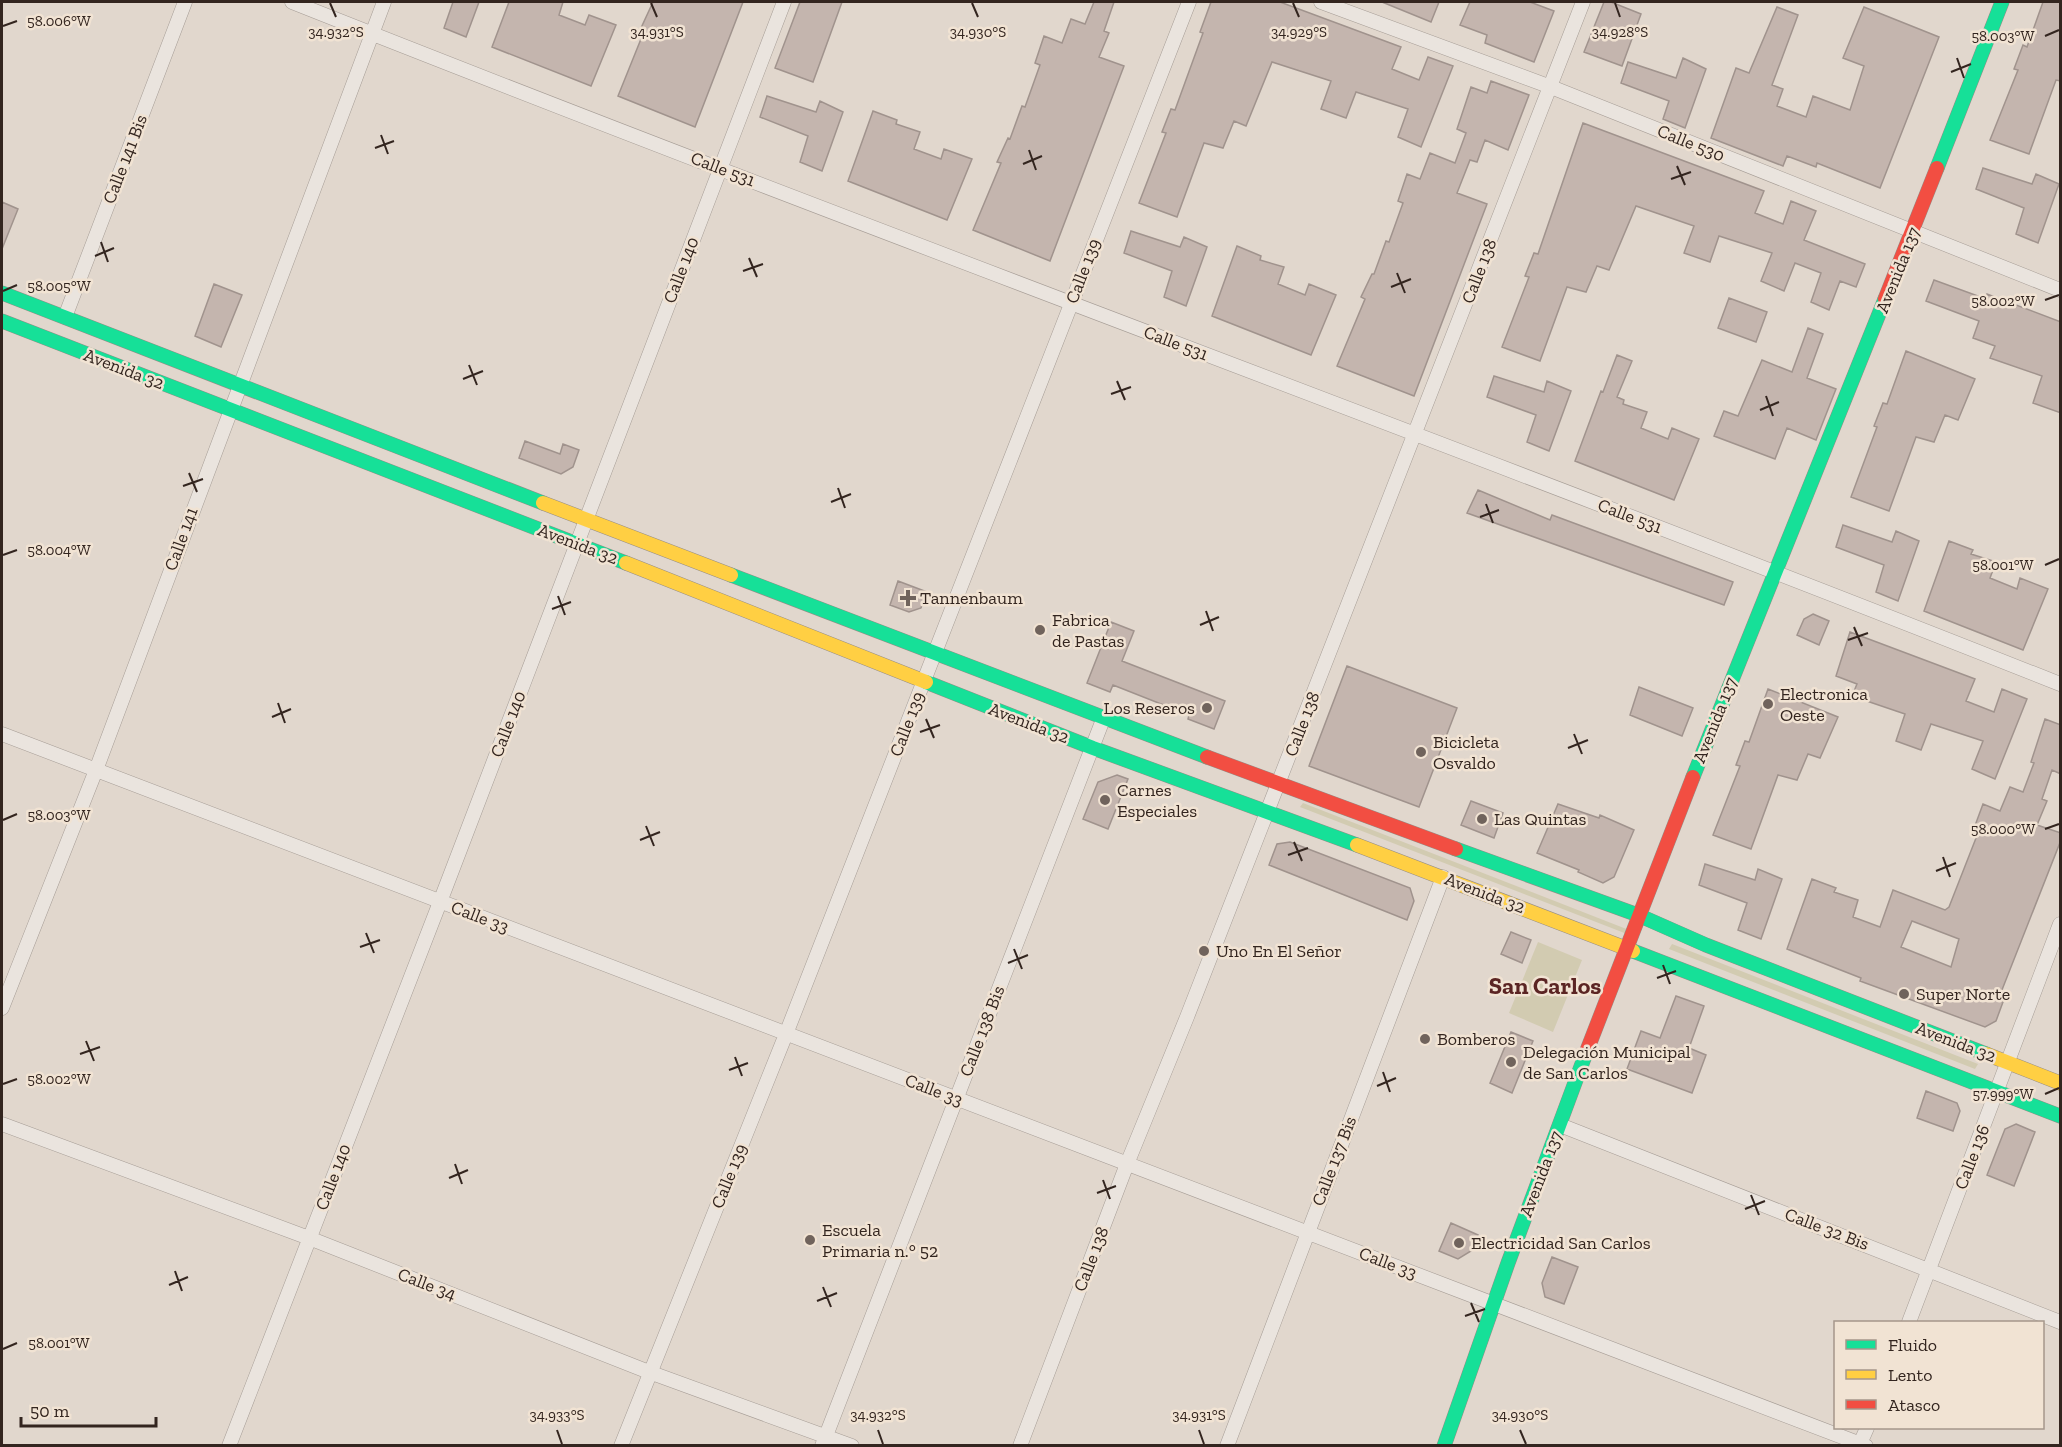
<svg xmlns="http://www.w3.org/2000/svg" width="2062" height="1447" viewBox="0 0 2062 1447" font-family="'Zilla Slab',serif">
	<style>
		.green { fill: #d2cbb1 }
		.building { fill: #c4b5ae; stroke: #a0938d; stroke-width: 1.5; fill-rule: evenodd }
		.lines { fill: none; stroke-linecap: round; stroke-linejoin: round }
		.street-casing { stroke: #a69d96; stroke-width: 15 }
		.fast-casing { stroke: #968d86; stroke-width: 15 }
		.slow-casing { stroke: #968d86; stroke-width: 15 }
		.jam-casing { stroke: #968d86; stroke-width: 15 }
		.street { stroke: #eae4de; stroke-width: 14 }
		.fast { stroke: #16e098; stroke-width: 14 }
		.slow { stroke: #ffcf43; stroke-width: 14 }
		.jam { stroke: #f24e42; stroke-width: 14 }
		.ticks { fill: none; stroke: #33251f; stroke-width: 2 }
		.poi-dot { fill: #70635c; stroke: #f1e3d3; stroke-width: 2 }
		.labels { text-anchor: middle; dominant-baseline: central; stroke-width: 5; stroke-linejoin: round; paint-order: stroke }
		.street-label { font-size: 18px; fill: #33251f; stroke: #f1e3d3 }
		.poi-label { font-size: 18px; fill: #33251f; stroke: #f1e3d3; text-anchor: start }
		.district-label { font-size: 24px; font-weight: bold; fill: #5b2423; stroke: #f1e3d3 }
		.ticks-label { font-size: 15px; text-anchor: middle; fill: #33251f; stroke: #f1e3d3; stroke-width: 5; stroke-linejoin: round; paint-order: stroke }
	</style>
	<rect width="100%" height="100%" fill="#e1d7cd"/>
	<path class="green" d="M1303 803 1629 930 1627 934 1300 807Z
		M1538 942 1582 960 1553 1032 1509 1013Z
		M1672 944 1978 1064 1975 1069 1669 949Z"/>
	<path class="building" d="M453 2H479L466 37 444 28Z
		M509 2H563L559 15 585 25 589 15 616 25 591 86 492 47Z
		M653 2H743L695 127 618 96 645 29 641 28Z
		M800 2H842L813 82 775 68Z
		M1094 2H1114L1104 31 1109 33 1099 57 1124 66 1050 261 973 230 1001 163 997 162 1008 138 1010 139 1022 106 1025 107 1040 65 1035 63 1044 36 1062 43 1071 19 1085 24Z
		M1211 2H1280L1401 47 1392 69 1419 80 1428 57 1453 66 1421 147 1398 137 1408 109 1356 92 1346 118 1321 109 1331 81 1272 62 1246 126 1234 121 1223 148 1204 143 1177 217 1139 203 1166 133 1162 132 1171 109 1175 110 1203 33 1200 32Z
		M1382 2H1439L1431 22Z
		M1470 2H1530L1554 11 1534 62 1485 43 1487 35 1460 25Z
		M1604 2H1611L1641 14 1622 66 1584 52Z
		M2043 2H2061V81L2056 80 2029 154 1990 140 2018 70 2014 69 2023 45 2027 47Z
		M1777 7 1798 15 1772 85 1783 89 1777 106 1806 117 1813 96 1850 110 1864 66 1843 58 1864 7 1939 37 1880 188 1817 163 1816 167 1787 156 1783 166 1711 138 1736 68 1749 73Z
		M1683 58 1706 69 1685 128 1663 119 1669 101 1621 83 1628 62 1676 78Z
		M1491 81 1529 95 1508 150 1485 140 1477 162 1470 160 1457 193 1487 204 1414 396 1337 366 1365 299 1361 297 1372 274H1374L1386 241 1389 242 1403 203 1398 201 1407 174 1420 179 1430 153 1455 163 1466 133 1457 129 1471 87 1487 93Z
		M767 96 816 112 820 101 843 112 822 171 800 162 808 136 760 117Z
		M873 111 897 120 896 124 920 132 914 149 941 159 944 149 972 159 947 220 848 181Z
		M1583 123 1764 191 1755 213 1783 224 1791 201 1816 211 1804 240 1865 264 1856 287 1840 281 1829 310 1811 302 1821 273 1795 263 1784 291 1761 281 1772 253 1719 236 1710 262 1684 253 1694 226 1636 206 1609 270 1597 266 1586 292 1567 287 1540 361 1502 347 1529 277 1525 276 1534 253 1538 254Z
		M1983 168 2032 184 2036 174 2059 184 2038 243 2016 234 2024 208 1976 189Z
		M2 202 18 209 2 249Z
		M1131 231 1180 247 1184 237 1207 247 1186 306 1164 297 1172 271 1124 253Z
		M1237 246 1261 256 1260 260 1284 267 1278 284 1305 295 1309 284 1336 295 1311 355 1212 316Z
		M1934 280 1986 299 1987 294 2061 322V413L2033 403 2042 376 1990 358 1995 346 1973 338 1979 321 1926 301Z
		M214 284 242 295 221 347 195 336Z
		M1729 298 1767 312 1756 342 1718 328Z
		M1808 328 1823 334 1807 378 1836 389 1816 440 1787 428 1775 459 1714 436 1724 411 1738 416 1762 360 1792 372Z
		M1906 351 1975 379 1958 420 1945 415 1934 442 1916 437 1889 511 1851 497 1877 427 1874 426 1883 403 1887 404Z
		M1617 355 1632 361 1617 397 1624 400 1623 404 1647 412 1641 428 1668 439 1672 428 1699 439 1674 500 1575 461 1601 391 1603 392Z
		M1494 376 1544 392 1547 381 1571 391 1549 451 1527 442 1536 415 1487 397Z
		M525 441 560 454 563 444 579 450 573 467 561 474 519 458Z
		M1478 490 1550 520 1552 515 1733 582 1724 605 1467 513Z
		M1843 525 1892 542 1896 531 1919 541 1898 601 1876 592 1884 565 1836 547Z
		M1949 541 1973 550 1971 554 1996 562 1990 578 2017 589 2020 578 2048 589 2023 650 1924 611Z
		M898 581 927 592 921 608 909 612 890 605Z
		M1813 614 1829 621 1819 645 1797 635 1804 619Z
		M1111 622 1134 631 1122 661 1225 701 1214 729 1188 719 1189 715 1113 685 1110 692 1087 683Z
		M1850 632 1975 679 1966 701 1994 712 2002 689 2027 699 1995 779 1972 769 1983 741 1931 724 1921 750 1896 741 1905 714 1852 696 1857 684 1836 676Z
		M1347 666 1457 708 1419 807 1309 766Z
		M1639 687 1693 708 1682 736 1630 715Z
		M1768 689 1838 717 1820 758 1808 754 1797 780 1778 775 1751 849 1713 835 1740 766 1736 765 1745 741 1749 742Z
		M2045 719 2061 725V774L2052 770 2042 799 2047 801 2037 825 2061 833V840L1998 1000 2003 1002 1996 1021 1985 1027 1860 981 1861 978 1787 949 1812 879 1836 888 1834 892 1858 900 1853 917 1880 927 1893 890 1945 910 1949 907 1978 833 1973 831 1983 804 2000 811 2010 787 2023 792 2034 763 2031 762ZM1912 921 1959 939 1951 967 1901 947Z
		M1117 775 1128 779 1108 829 1083 819 1098 782Z
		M1471 801 1503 813 1494 838 1461 825Z
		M1558 804 1599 818 1600 815 1634 830 1614 877 1603 883 1578 872 1579 870 1537 853Z
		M1290 842 1410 888 1414 901 1407 920 1269 865 1277 844Z
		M1705 864 1755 880 1758 869 1782 879 1761 939 1738 930 1747 903 1699 885Z
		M1511 932 1531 940 1522 963 1501 954Z
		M1676 996 1704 1006 1689 1048 1706 1055 1692 1093 1627 1069 1641 1031 1660 1038Z
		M1511 1032 1533 1041 1512 1093 1490 1083Z
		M1926 1091 1957 1103 1960 1111 1953 1131 1917 1118Z
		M2016 1124 2035 1132 2014 1186 1987 1175 2005 1129Z
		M1451 1223 1478 1235 1471 1251 1458 1259 1439 1251Z
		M1552 1257 1578 1267 1564 1304 1545 1297 1542 1283Z"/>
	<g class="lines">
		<defs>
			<path id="street" d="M292 2C879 235 1473 451 2060 684
				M1321 2 1551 87 2060 290
				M65 317 185 2
				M2 734 1866 1446
				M2 1008 96 770 384 2
				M2 1124 309 1238 649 1372 852 1446
				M1560 1125 2060 1322
				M1909 1322 2060 924
				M229 1446 440 902 784 2
				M621 1446 786 1034 1189 2
				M822 1446 1104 717
				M1020 1446 1127 1164 1187 1017 1583 2
				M1227 1446 1443 877
				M1859 1446 1867 1428"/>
			<path id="fast" d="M1937 168 2002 2
				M2 293 543 503
				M2 321 626 563
				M731 575 1207 757
				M926 682 1093 748 1357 845
				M1693 777 1885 299
				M1456 849 1638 915 1706 945 1986 1054
				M1633 951 2060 1116
				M1444 1446 1508 1263 1586 1053"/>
			<path id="slow" d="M543 503 731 575
				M626 563 926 682
				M1357 845 1633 951
				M1986 1054 2060 1083"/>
			<path id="jam" d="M1885 299 1937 168
				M1207 757 1456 849
				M1586 1053 1693 777"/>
		</defs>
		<use href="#street" class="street-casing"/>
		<use href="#fast" class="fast-casing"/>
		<use href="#slow" class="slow-casing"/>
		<use href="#jam" class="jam-casing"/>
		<use href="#street" class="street"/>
		<use href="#fast" class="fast"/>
		<use href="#slow" class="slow"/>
		<use href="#jam" class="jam"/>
	</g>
	<path class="ticks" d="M330 3 336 17M651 3 657 17M972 3 978 17M1293 3 1299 17M1615 3 1620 17M3 26 17 21M2045 36 2059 30M1957 58 1964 78M1951 72 1971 64M381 135 388 154M375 148 394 141M1029 150 1036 170M1023 164 1042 156M1677 166 1685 185M1671 179 1691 172M101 242 108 262M95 256 114 248M749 258 757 277M743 271 763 264M1397 273 1405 293M1391 287 1411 279M3 291 17 285M2045 300 2059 295M469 365 477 385M463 379 483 371M1117 381 1125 400M1111 394 1131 387M1766 396 1773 416M1760 410 1779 402M189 473 197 492M183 486 203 479M838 488 845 508M831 502 851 494M1486 504 1493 523M1480 517 1499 510M3 555 17 550M2045 565 2059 559M558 596 565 615M552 609 571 602M1206 611 1213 631M1200 625 1219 617M1854 627 1862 646M1848 640 1868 633M278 703 285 723M272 717 291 709M926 719 934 738M920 732 940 725M1574 734 1582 754M1568 748 1588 740M3 820 17 814M646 826 654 846M2045 829 2059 824M640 840 660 832M1294 842 1302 861M1288 855 1308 848M1943 857 1950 877M1936 871 1956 863M366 933 374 953M360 947 380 940M1014 949 1022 969M1008 963 1028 955M1663 965 1670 984M1657 978 1676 971M86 1041 94 1061M80 1054 100 1047M735 1057 742 1076M729 1070 748 1063M1383 1072 1390 1092M3 1084 17 1079M1377 1086 1396 1078M2045 1094 2059 1088M455 1164 462 1184M449 1178 468 1170M1103 1180 1110 1199M1097 1193 1116 1186M1751 1195 1759 1215M1745 1209 1765 1201M175 1271 182 1291M169 1285 188 1277M823 1287 831 1307M817 1301 837 1293M1471 1303 1479 1322M1465 1316 1485 1309M3 1349 17 1343M557 1430 562 1444M878 1430 883 1444M1199 1430 1204 1444M1520 1430 1526 1444"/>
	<g class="poi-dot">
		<path d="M905 589h6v6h6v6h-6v6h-6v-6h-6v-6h6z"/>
		<circle cx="1040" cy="630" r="6"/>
		<circle cx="1768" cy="704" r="6"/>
		<circle cx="1207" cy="708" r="6"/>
		<circle cx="1421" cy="752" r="6"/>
		<circle cx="1105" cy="800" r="6"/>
		<circle cx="1482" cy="819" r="6"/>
		<circle cx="1204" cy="951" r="6"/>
		<circle cx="1904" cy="994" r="6"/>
		<circle cx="1425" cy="1039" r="6"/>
		<circle cx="1511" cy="1062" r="6"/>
		<circle cx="810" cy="1240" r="6"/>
		<circle cx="1459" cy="1243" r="6"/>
	</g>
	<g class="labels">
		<g class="street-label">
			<text transform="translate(1691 143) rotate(22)">Calle 530</text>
			<text transform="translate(125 159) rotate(-69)">Calle 141 Bis</text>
			<text transform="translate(723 169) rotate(21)">Calle 531</text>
			<text transform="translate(681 270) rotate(-69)">Calle 140</text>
			<text transform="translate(1898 270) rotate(-68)">Avenida 137</text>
			<text transform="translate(1083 271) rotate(-69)">Calle 139</text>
			<text transform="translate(1479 271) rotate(-69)">Calle 138</text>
			<text transform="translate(1176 343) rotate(21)">Calle 531</text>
			<text transform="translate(124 369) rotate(21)">Avenida 32</text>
			<text transform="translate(1630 516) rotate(21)">Calle 531</text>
			<text transform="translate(181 539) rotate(-70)">Calle 141</text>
			<text transform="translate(578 544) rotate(21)">Avenida 32</text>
			<text transform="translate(1715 720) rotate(-68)">Avenida 137</text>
			<text transform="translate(1029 723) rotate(21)">Avenida 32</text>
			<text transform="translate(508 724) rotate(-69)">Calle 140</text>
			<text transform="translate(907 724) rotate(-69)">Calle 139</text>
			<text transform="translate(1302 724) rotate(-69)">Calle 138</text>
			<text transform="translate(1485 893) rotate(21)">Avenida 32</text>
			<text transform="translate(480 917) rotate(21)">Calle 33</text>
			<text transform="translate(982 1031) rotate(-69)">Calle 138 Bis</text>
			<text transform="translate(1956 1042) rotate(21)">Avenida 32</text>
			<text transform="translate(934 1090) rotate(21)">Calle 33</text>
			<text transform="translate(1972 1157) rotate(-69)">Calle 136</text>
			<text transform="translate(1334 1161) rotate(-69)">Calle 137 Bis</text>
			<text transform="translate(1541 1174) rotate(-69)">Avenida 137</text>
			<text transform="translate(729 1176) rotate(-68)">Calle 139</text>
			<text transform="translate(333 1177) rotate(-69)">Calle 140</text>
			<text transform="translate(1827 1229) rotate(21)">Calle 32 Bis</text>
			<text transform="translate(1091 1259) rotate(-69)">Calle 138</text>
			<text transform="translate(1388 1263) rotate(21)">Calle 33</text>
			<text transform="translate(427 1284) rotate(21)">Calle 34</text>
		</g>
		<g class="poi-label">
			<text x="920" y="598">Tannenbaum</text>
			<text x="1052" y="620">Fabrica<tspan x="1052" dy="21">de Pastas</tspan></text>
			<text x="1780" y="694">Electronica<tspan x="1780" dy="21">Oeste</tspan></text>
			<text x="1195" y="708" text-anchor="end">Los Reseros</text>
			<text x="1433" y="742">Bicicleta<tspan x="1433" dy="21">Osvaldo</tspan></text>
			<text x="1117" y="790">Carnes<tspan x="1117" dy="21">Especiales</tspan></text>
			<text x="1494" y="819">Las Quintas</text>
			<text x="1216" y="951">Uno En El Señor</text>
			<text x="1916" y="994">Super Norte</text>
			<text x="1437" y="1039">Bomberos</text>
			<text x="1523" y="1052">Delegación Municipal<tspan x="1523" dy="21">de San Carlos</tspan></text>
			<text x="822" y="1230">Escuela<tspan x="822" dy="21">Primaria n.° 52</tspan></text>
			<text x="1471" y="1243">Electricidad San Carlos</text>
		</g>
		<g class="district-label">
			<text x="1545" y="985">San Carlos</text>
		</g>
	</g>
	<g class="ticks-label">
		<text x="59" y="26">58.006°W</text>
		<text x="336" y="37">34.932°S</text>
		<text x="657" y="37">34.931°S</text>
		<text x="978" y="37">34.930°S</text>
		<text x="1620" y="37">34.928°S</text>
		<text x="1299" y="37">34.929°S</text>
		<text x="2003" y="41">58.003°W</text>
		<text x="59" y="291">58.005°W</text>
		<text x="2003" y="306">58.002°W</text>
		<text x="59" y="555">58.004°W</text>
		<text x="2003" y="570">58.001°W</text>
		<text x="59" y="820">58.003°W</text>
		<text x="2003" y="834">58.000°W</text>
		<text x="59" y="1084">58.002°W</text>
		<text x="2003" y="1099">57.999°W</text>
		<text x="59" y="1348">58.001°W</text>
		<text x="557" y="1420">34.933°S</text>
		<text x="878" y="1420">34.932°S</text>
		<text x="1199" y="1420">34.931°S</text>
		<text x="1520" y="1420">34.930°S</text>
	</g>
	<rect width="2062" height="1447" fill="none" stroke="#33251f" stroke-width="6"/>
	<rect x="1834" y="1321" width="210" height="108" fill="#f1e3d3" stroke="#a5978b" stroke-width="1.5"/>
	<rect x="1846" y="1340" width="30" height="9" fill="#16e098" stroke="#a5978b" stroke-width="1.5"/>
	<text x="1888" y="1351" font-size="18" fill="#33251f">Fluido</text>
	<rect x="1846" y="1370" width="30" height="9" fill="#ffcf43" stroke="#a5978b" stroke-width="1.5"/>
	<text x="1888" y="1381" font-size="18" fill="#33251f">Lento</text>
	<rect x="1846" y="1400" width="30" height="9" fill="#f24e42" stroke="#a5978b" stroke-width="1.5"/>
	<text x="1888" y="1411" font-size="18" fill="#33251f">Atasco</text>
	<path d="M21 1417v9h135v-9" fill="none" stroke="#33251f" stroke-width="3"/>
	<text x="30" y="1417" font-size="18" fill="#33251f" stroke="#f1e3d3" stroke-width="4.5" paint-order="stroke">50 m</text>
</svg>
